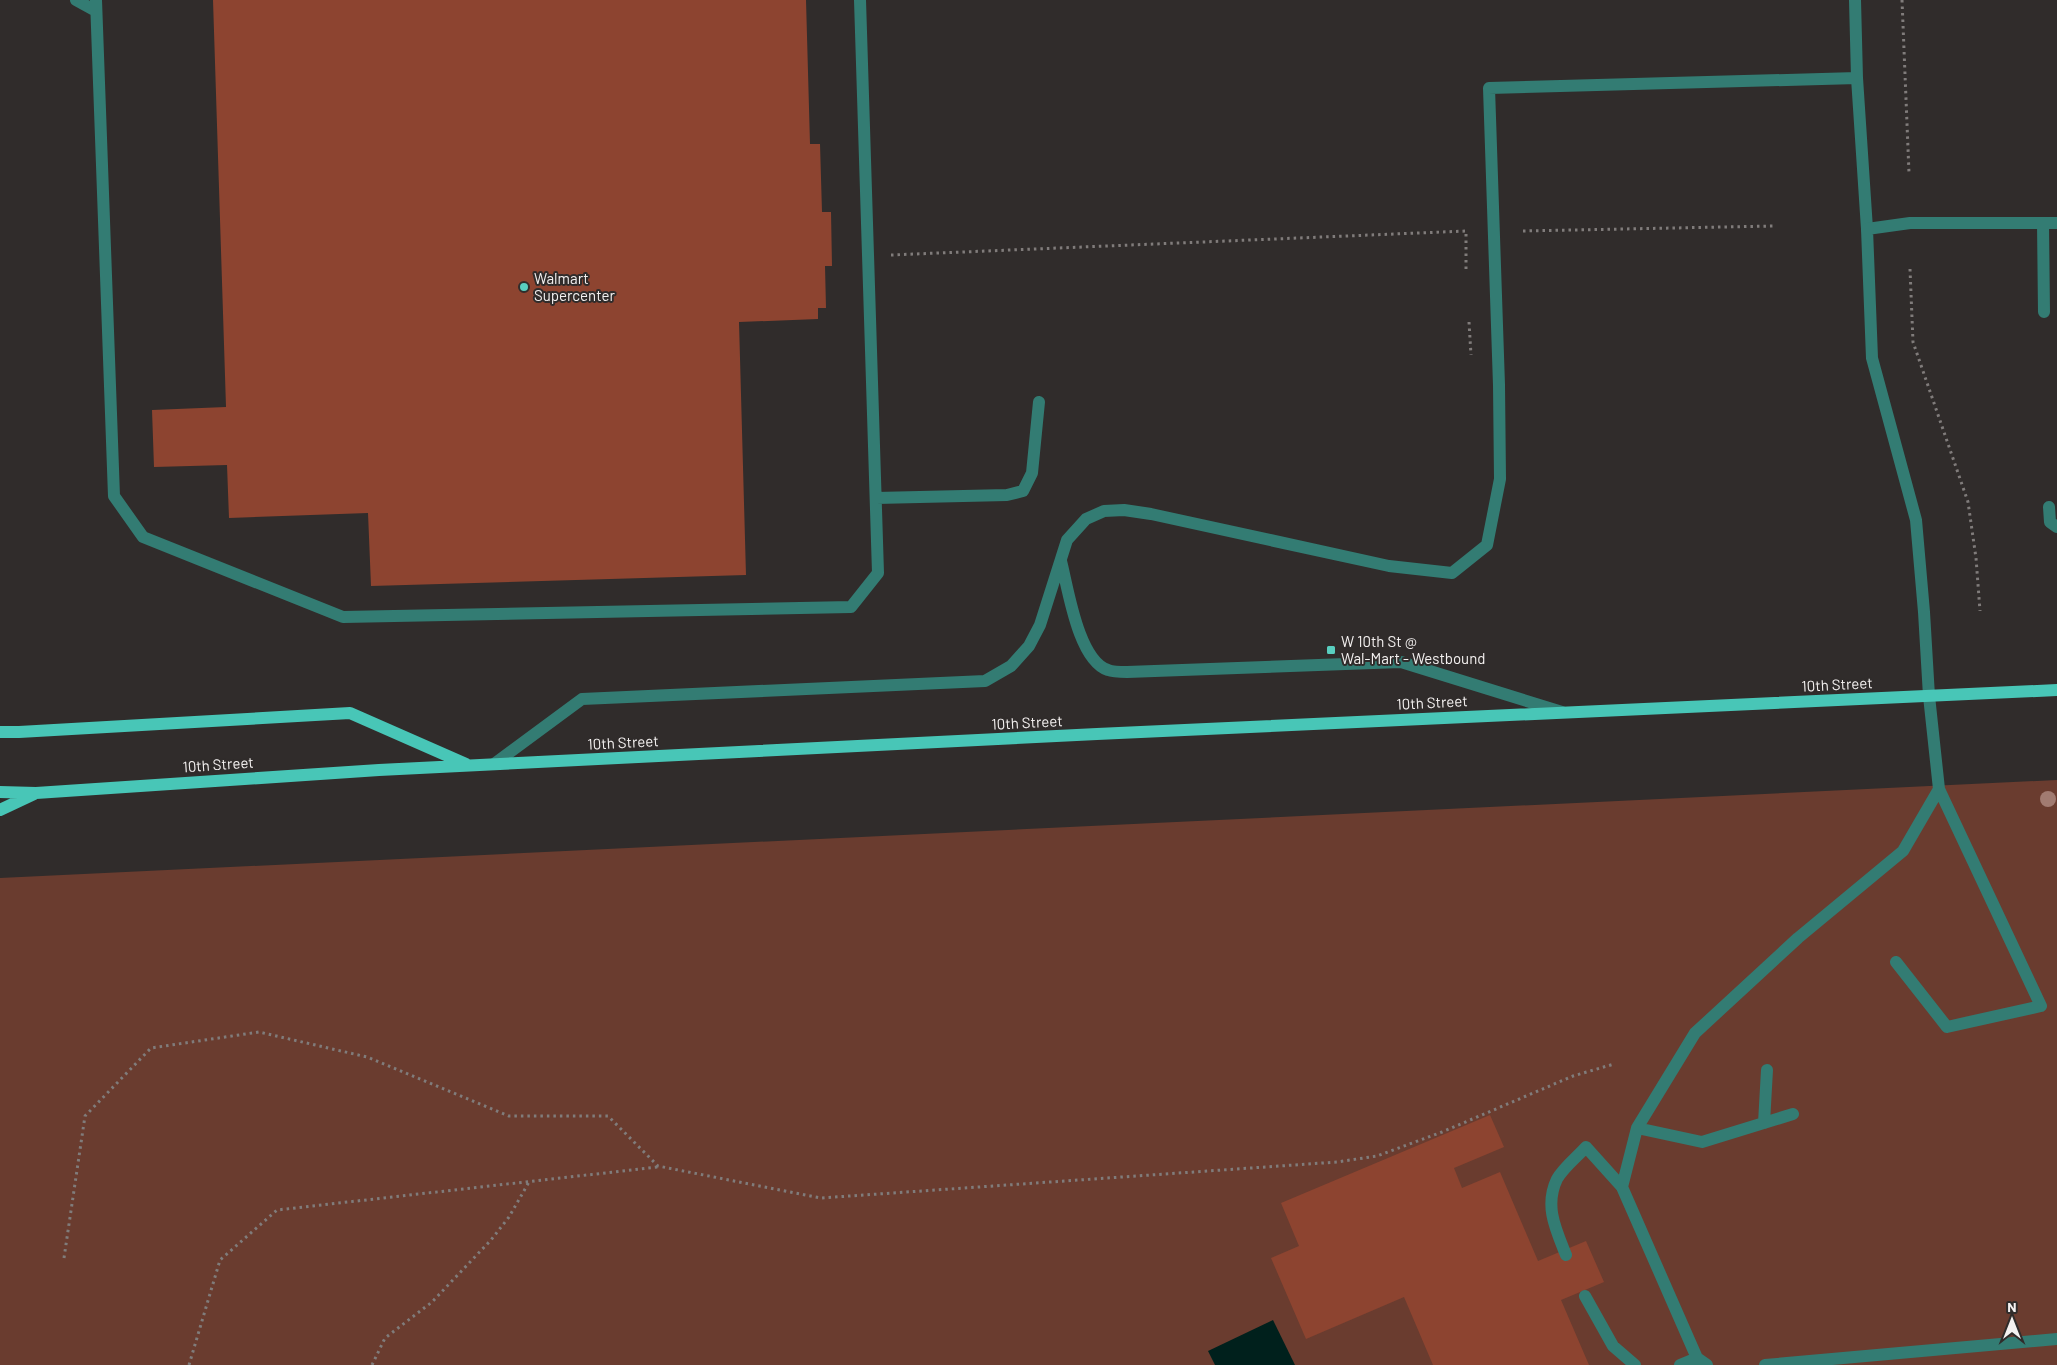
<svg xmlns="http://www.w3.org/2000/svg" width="2057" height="1365" viewBox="0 0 2057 1365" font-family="Barlow,sans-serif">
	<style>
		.green { fill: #6a3c2f }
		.water { fill: #00201c }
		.building { fill: #8d4430 }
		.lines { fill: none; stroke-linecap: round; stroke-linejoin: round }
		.path { stroke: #807c7b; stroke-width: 3; stroke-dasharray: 2.5 4; stroke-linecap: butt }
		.service { stroke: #337c73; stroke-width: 12 }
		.minor { stroke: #337c73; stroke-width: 12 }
		.primary { stroke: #48c6b7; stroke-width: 12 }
		.tree { fill: #a17b71 }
		.poi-dot { fill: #59cebf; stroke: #302c2b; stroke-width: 2 }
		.labels { text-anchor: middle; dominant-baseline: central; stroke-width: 4; stroke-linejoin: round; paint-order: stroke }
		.poi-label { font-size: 15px; fill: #f4f1f0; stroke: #302c2b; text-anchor: start }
		.street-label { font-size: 15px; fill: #f4f1f0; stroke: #302c2b }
	</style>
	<rect width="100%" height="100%" fill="#302c2b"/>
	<path class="green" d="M2057 780V1365H0V878Z"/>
	<path class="water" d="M1273 1320 1295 1365H1215L1208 1351Z"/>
	<path class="building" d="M213 0H806L810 144H820L822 212H831L832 266H825L826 308H818V319L739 322 746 575 371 586 368 513 229 518 227 465 154 467 152 410 226 407Z
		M1490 1115 1504 1147 1454 1168 1462 1188 1500 1172 1538 1261 1586 1241 1604 1282 1561 1300 1589 1365H1433L1404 1297 1306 1339 1271 1258 1299 1246 1281 1203Z"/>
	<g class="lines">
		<path class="path" d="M1902 0 1909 173
			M1523 231 1773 226
			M891 255 1466 231V269
			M1910 269 1913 342 1968 502 1976 558 1980 611
			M1469 322 1471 355
			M64 1258 85 1116 151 1048 259 1032 367 1057 509 1116H608L658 1166 821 1198 1337 1162 1377 1156 1442 1132 1573 1076 1614 1064
			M189 1365 220 1260 277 1210 658 1167
			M372 1365 385 1338 432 1302 491 1240 509 1217 529 1182"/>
		<path class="service" d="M76 0 96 11
			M96 0 114 496 143 537 343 617 851 607 878 573C872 382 866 191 860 0
			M1855 0 1857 78 1867 229
			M2043 223 2044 312
			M876 498 1007 495 1023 491 1032 473 1039 402
			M2049 507 2050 522 2057 527
			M1061 561C1068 588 1078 660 1108 670 1113 672 1121 672 1127 672L1401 662 1562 712
			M1929 696 1939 789
			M494 764 582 699 985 681 1011 666 1029 646 1040 625 1067 540 1086 519 1104 511 1124 510 1151 514 1389 566 1452 573 1487 545 1500 479 1499 385 1489 88 1857 78
			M1764 1123 1767 1070
			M1637 1128 1702 1142 1793 1114
			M1566 1255C1556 1230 1544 1206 1557 1179 1563 1168 1577 1157 1586 1147L1622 1187
			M1585 1296 1613 1346 1635 1365
			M1680 1365 1697 1358
			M1707 1365 1697 1358 1622 1187 1637 1128 1695 1033 1798 938 1903 851 1939 789 2041 1006 1947 1027 1896 962
			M1765 1365 2057 1339"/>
		<path class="minor" d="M1929 696 1924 612 1916 520 1872 358 1867 229 1910 223H2057"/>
		<path class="primary" d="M0 732H19L350 713 466 764
			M0 792 36 793 379 770 1097 734 2057 690
			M0 810 34 794"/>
	</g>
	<circle class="tree" cx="2048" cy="799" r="8"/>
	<g class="poi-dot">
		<circle cx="524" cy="287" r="5"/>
		<rect x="1326" y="645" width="10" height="10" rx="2.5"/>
	</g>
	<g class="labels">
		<g class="poi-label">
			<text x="534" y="278">Walmart<tspan x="534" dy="17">Supercenter</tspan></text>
			<text x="1341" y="641">W 10th St @<tspan x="1341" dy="17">Wal-Mart - Westbound</tspan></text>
		</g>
		<g class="street-label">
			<text transform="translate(1837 684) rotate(-3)">10th Street</text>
			<text transform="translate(1432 702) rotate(-3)">10th Street</text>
			<text transform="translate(1027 722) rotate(-3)">10th Street</text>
			<text transform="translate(623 742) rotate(-3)">10th Street</text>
			<text transform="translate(218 764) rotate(-4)">10th Street</text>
		</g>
	</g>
	<g transform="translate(2012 1320)" stroke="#302c2b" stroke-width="4" paint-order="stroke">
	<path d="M0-4L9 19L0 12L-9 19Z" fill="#f4f1f0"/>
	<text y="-8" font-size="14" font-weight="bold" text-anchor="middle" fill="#f4f1f0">N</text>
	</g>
</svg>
